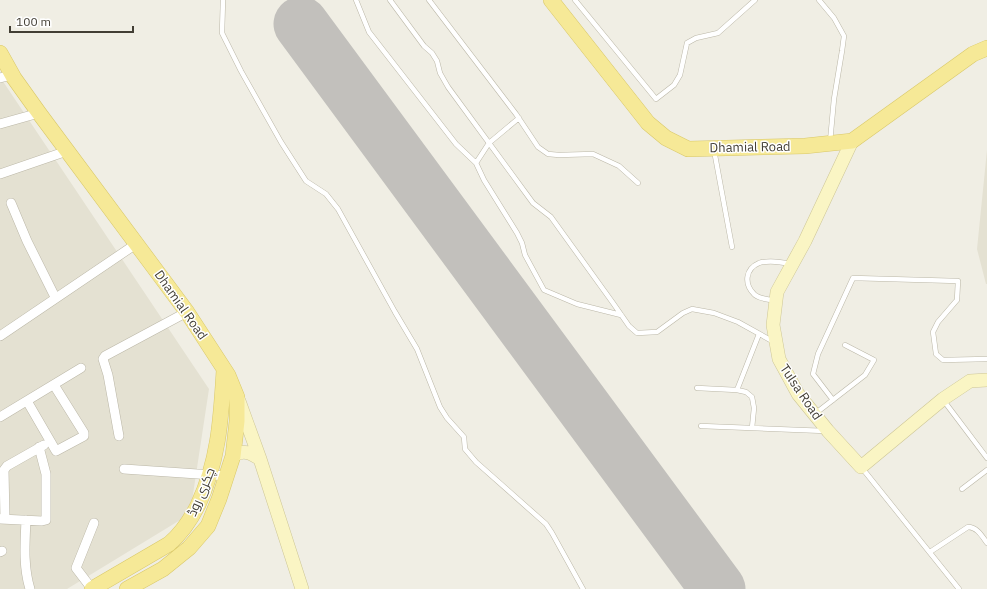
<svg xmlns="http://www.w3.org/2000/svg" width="987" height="589" viewBox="0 0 987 589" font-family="'IBM Plex Sans',Cairo,sans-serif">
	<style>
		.residential { fill: #e4e1d2 }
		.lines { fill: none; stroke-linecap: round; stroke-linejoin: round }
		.runway { stroke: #c2c0bc; stroke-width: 55 }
		.lane-casing { stroke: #bbb7a7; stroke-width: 5.5 }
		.street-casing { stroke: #bbb7a7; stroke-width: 10 }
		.secondary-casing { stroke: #cdc696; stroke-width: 14 }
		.primary-casing { stroke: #d9c869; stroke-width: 16 }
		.lane { stroke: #fff; stroke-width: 4.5 }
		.street { stroke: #fff; stroke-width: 9 }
		.secondary { stroke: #faf5c4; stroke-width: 13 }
		.primary { stroke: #f6e997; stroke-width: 15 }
		.labels { text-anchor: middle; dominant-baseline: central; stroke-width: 3; stroke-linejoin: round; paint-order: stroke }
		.street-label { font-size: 13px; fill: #423e34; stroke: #fff }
	</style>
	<rect width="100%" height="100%" fill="#f0eee4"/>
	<path class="residential" d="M0 77 209 389 190 514 67 589H0Z
		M987 150V284H986L977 249Z"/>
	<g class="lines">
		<path class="runway" d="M301 24 718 589"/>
		<defs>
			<path id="lane" d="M223 0 222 33 241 71 281 142 306 181 326 194 338 209 395 312 417 349 440 407 447 418 464 437 465 449 476 462 546 524 552 533 583 589
				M356 0 369 32 456 144 476 163 484 180 517 233 522 243 525 255 544 290 577 304 621 315
				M390 0 424 46 432 53 437 61 440 73 448 87 533 203 551 217 613 303 629 326 637 333 657 332 683 313 692 309 714 313 738 322 774 342
				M429 0 516 114 538 147 548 154 559 155 593 154 619 166 638 183
				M575 0 656 99 674 85 680 75 687 43 696 38 718 33 755 0
				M819 0 834 18 844 36 842 51 834 99 830 142
				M714 150 732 247
				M476 163 489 143 519 118
				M775 301C769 299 758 299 754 294 744 284 745 269 759 263 768 260 782 262 791 264
				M697 388 737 390 759 334
				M737 390 746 392 752 397 754 408 752 428
				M833 400 813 374 818 354 853 278 958 281 957 300 938 322 933 332 936 354 943 360 987 359
				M944 401 987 458
				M816 413 865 375 874 360 845 345
				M701 426 825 431
				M862 468 959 589
				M962 489 987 470
				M930 552 968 527C977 527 982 536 987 543"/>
			<path id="street" d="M0 78 12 75
				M0 124 39 113
				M0 174 67 151
				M11 203 27 241 55 297
				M0 336 136 244
				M27 401 56 451 84 436V433L54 385
				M0 417 81 368
				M119 436 108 375 103 359 105 356 187 312
				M124 469 227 476
				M0 519 42 521 46 520V474L39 447
				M5 519 4 470 7 466 44 445
				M26 520C25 543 23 566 30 589
				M0 552 2 551
				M92 589 76 568 94 523"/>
			<path id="secondary" d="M852 141 805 241 777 292 773 325 779 359 798 394 828 431 861 467 943 399 970 381 987 380
				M239 401 260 459 302 589
				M233 456C243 449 251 453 260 459"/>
			<path id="primary" d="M551 0 648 123 666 138 688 149 805 146 852 141 973 54 987 48
				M0 53 14 78 39 113 187 312 228 375 237 397V421L233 456 219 499 208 526 189 548 163 569 127 589
				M92 589 169 544C182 533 191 519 198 505 219 460 221 418 224 370"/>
		</defs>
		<use href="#lane" class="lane-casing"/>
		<use href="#street" class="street-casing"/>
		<use href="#secondary" class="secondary-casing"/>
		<use href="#primary" class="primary-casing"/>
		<use href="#lane" class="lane"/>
		<use href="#street" class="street"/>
		<use href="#secondary" class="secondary"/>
		<use href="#primary" class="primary"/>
	</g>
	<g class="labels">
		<g class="street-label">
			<text transform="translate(750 147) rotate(-1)">Dhamial Road</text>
			<text transform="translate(181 305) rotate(55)">Dhamial Road</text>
			<text transform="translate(801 392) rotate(56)">Tulsa Road</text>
			<text transform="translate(201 492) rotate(-67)">چکری روڈ</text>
		</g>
	</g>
	<path d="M10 26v6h123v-6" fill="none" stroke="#423e34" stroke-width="2"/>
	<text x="16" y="26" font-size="12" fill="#423e34" stroke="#ffffff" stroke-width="3" paint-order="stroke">100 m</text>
</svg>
